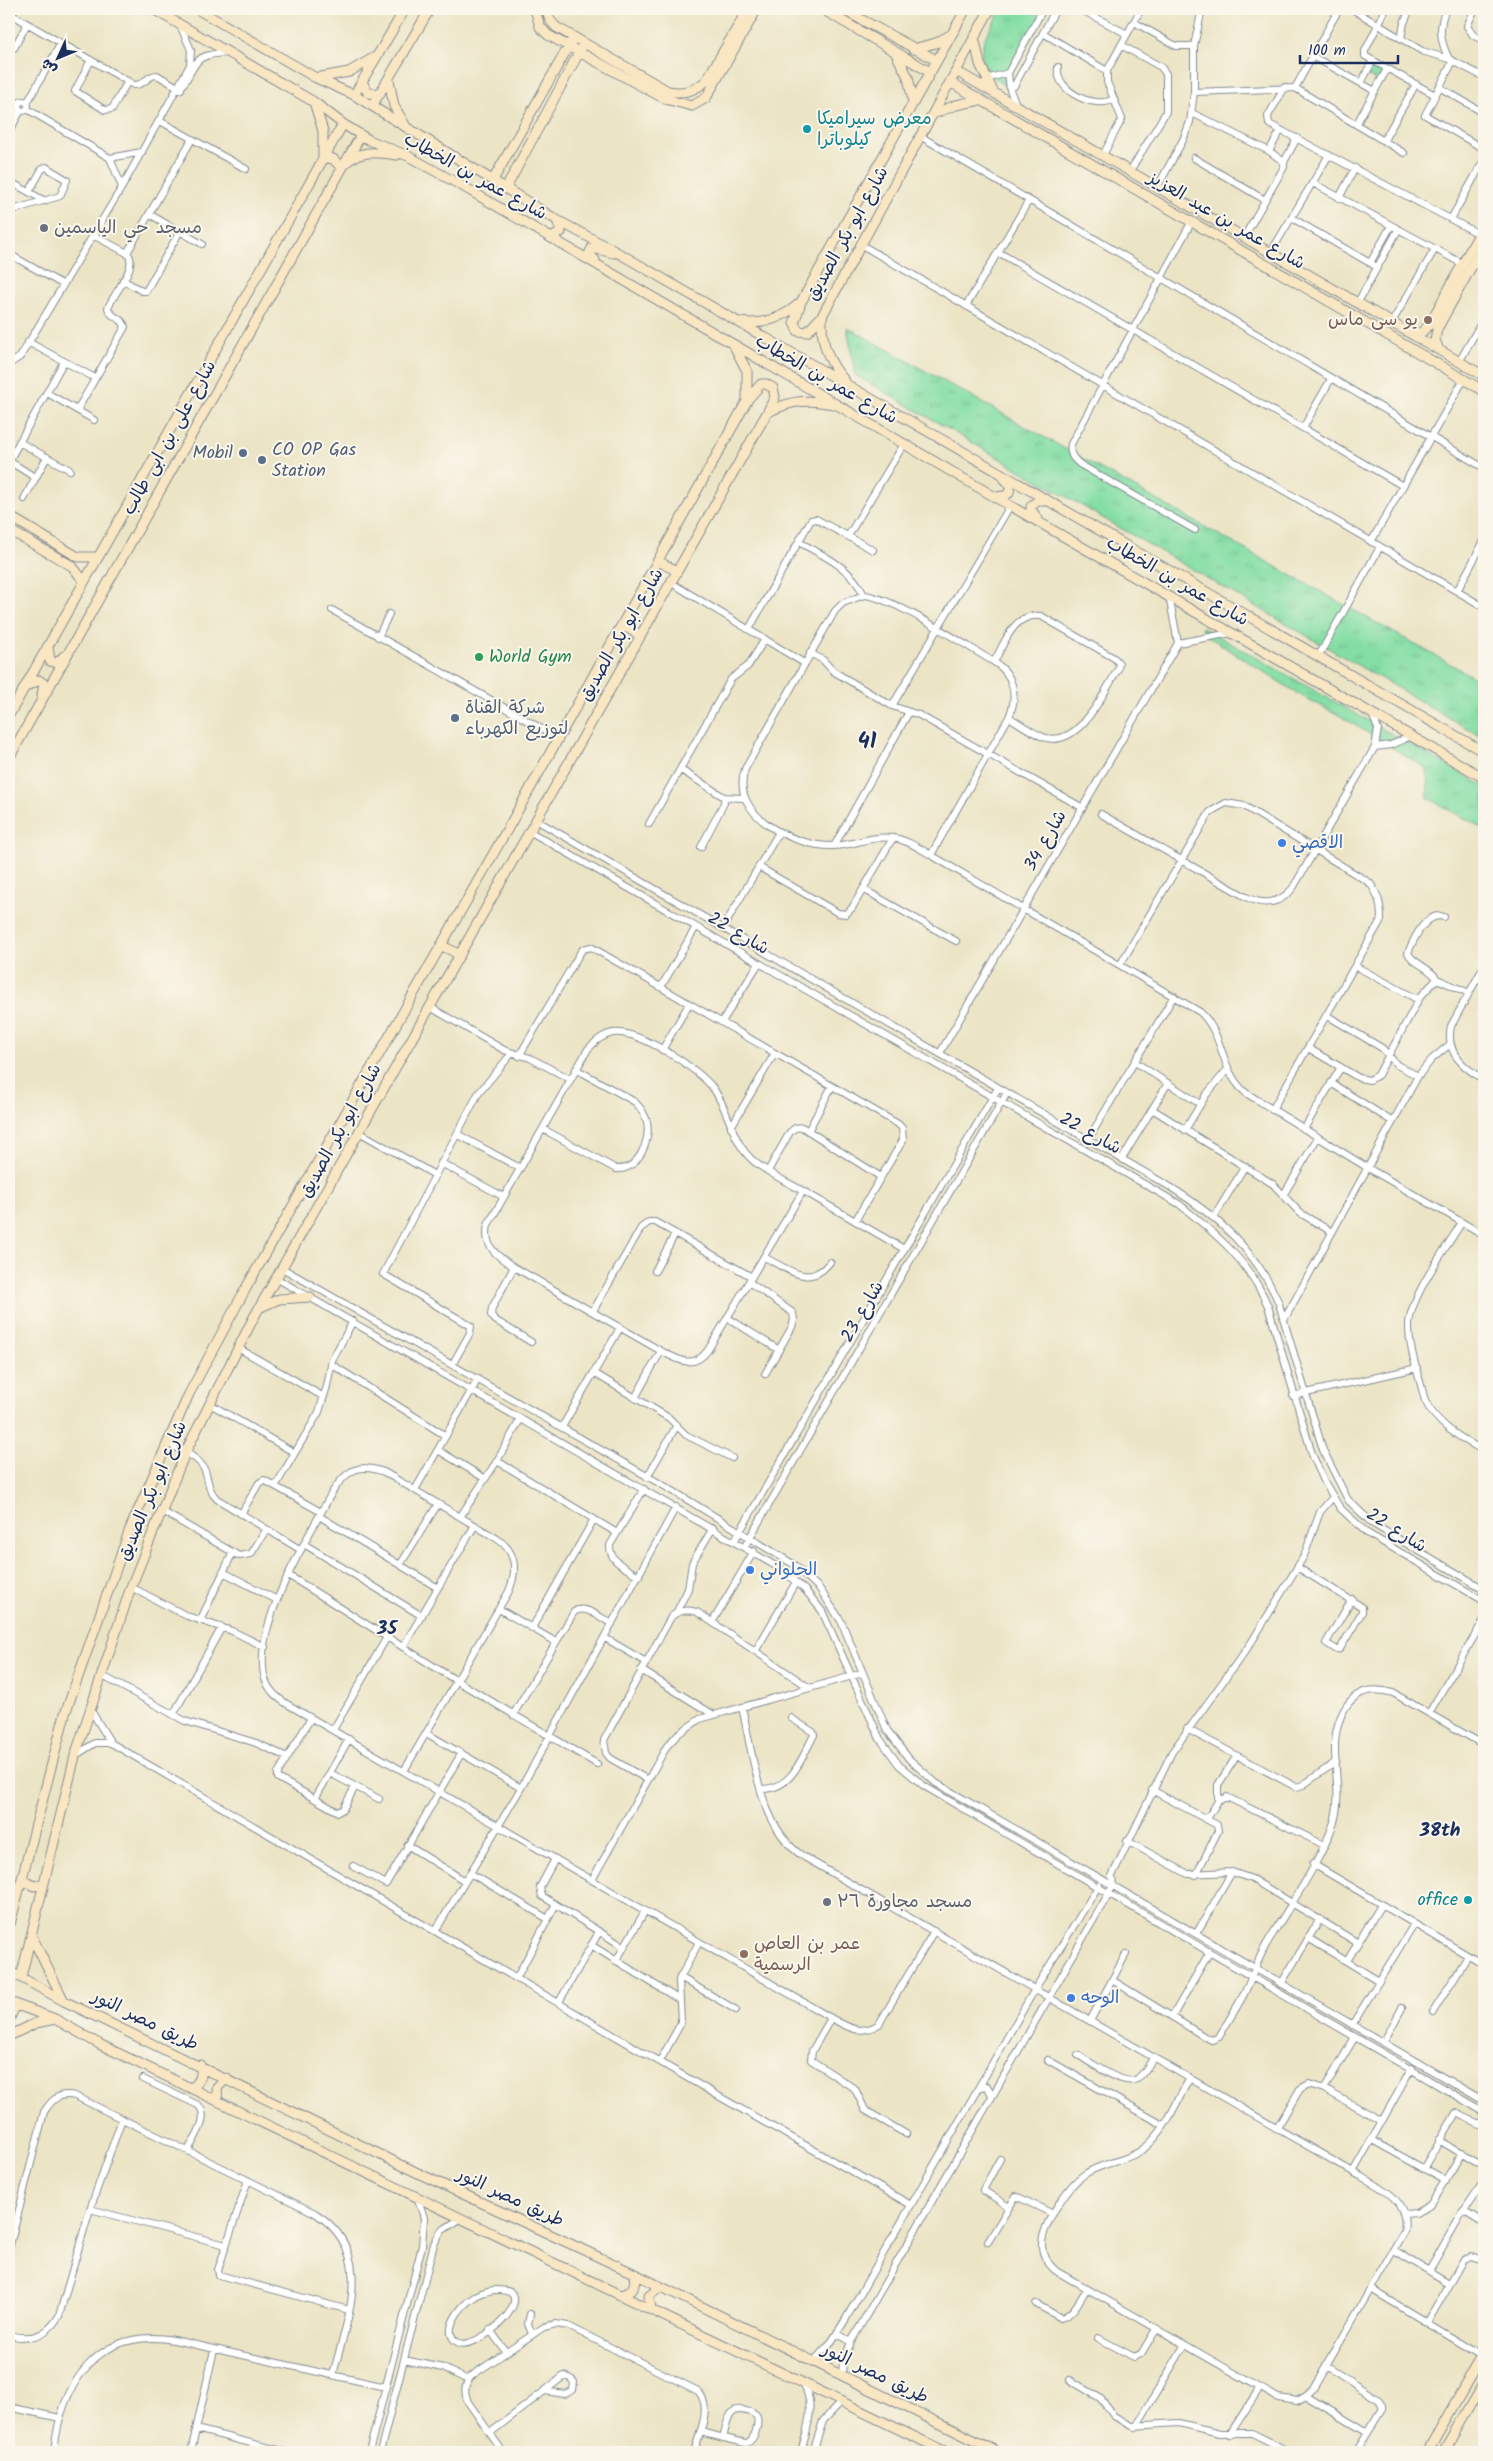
<svg xmlns="http://www.w3.org/2000/svg" width="1493" height="2461" viewBox="0 0 1493 2461" font-family="Kalam,'Playpen Sans Arabic',sans-serif">
	<style>
		.grass { fill: url(#grass-tufts); stroke: #508681 }
		.lines { fill: none; stroke-linecap: round; stroke-linejoin: round }
		.street-casing { stroke: #838a92; stroke-width: 8 }
		.secondary-casing { stroke: #838a92; stroke-width: 11 }
		.street { stroke: #fff; stroke-width: 6 }
		.secondary { stroke: #f9e7c3; stroke-width: 9 }
		.culture-dot { fill: #0f9aa8; stroke: #fbf7ec; stroke-width: 2 }
		.worship-dot { fill: #6b7280; stroke: #fbf7ec; stroke-width: 2 }
		.education-dot { fill: #8d6e63; stroke: #fbf7ec; stroke-width: 2 }
		.service-dot { fill: #5c6f8a; stroke: #fbf7ec; stroke-width: 2 }
		.leisure-dot { fill: #2e9e5b; stroke: #fbf7ec; stroke-width: 2 }
		.shop-dot { fill: #3f7fe0; stroke: #fbf7ec; stroke-width: 2 }
		.labels { text-anchor: middle; dominant-baseline: central; stroke-width: 4; stroke-linejoin: round; paint-order: stroke }
		.culture-label { font-size: 18px; fill: #0d838f; stroke: #fbf7ec; text-anchor: start }
		.street-label { font-size: 18px; fill: #1b2f5e; stroke: #fbf7ec }
		.worship-label { font-size: 18px; fill: #5b616d; stroke: #fbf7ec; text-anchor: start }
		.education-label { font-size: 18px; fill: #785e54; stroke: #fbf7ec; text-anchor: end }
		.service-label { font-size: 18px; fill: #4e5e75; stroke: #fbf7ec; text-anchor: start }
		.leisure-label { font-size: 18px; fill: #27864d; stroke: #fbf7ec; text-anchor: start }
		.shop-label { font-size: 18px; fill: #366cbe; stroke: #fbf7ec; text-anchor: start }
		.neighbourhood-label { font-size: 19px; font-weight: bold; fill: #1b2f5e; stroke: #fbf7ec }
		.district-label { font-size: 22px; font-weight: bold; fill: #1b2f5e; stroke: #fbf7ec }
	</style>
	<defs>
		<pattern id="grass-tufts" width="24" height="20" patternUnits="userSpaceOnUse" patternTransform="scale(1.25)"><rect width="24" height="20" fill="#84dea4"/><path d="M3 7l-1-3M5 7V3M7 7l1-3M15 17l-1-3M17 17v-4M19 17l1-3" fill="none" stroke="#71bf90"/></pattern>
	</defs>
	<rect width="100%" height="100%" fill="#fbf7ec"/>
	<filter id="ink" filterUnits="userSpaceOnUse"><feTurbulence type="fractalNoise" baseFrequency=".02" numOctaves="2"/><feDisplacementMap in="SourceGraphic" scale="10" xChannelSelector="R" yChannelSelector="G"/><feConvolveMatrix kernelMatrix="1 2 1 2 8 2 1 2 1" color-interpolation-filters="sRGB"/></filter>
	<filter id="wash" filterUnits="userSpaceOnUse"><feTurbulence type="fractalNoise" baseFrequency=".0096" numOctaves="4" result="noise"/><feDisplacementMap in="SourceGraphic" scale="20" xChannelSelector="R" yChannelSelector="G"/><feGaussianBlur stdDeviation="1.12" result="paint"/><feColorMatrix in="noise" values="0 0 0 0 0 0 0 0 0 0 0 0 0 0 0 0 0 1.4 0 .05"/><feComposite in="paint" operator="in"/></filter>
	<g filter="url(#wash)">
		<rect width="100%" height="100%" fill="#ebe4c5"/>
		<path class="grass" d="M1001 9H1047L1004 86C968 56 982 44 1001 9Z
			M1372 66 1383 72 1378 82 1367 75Z
			M847 327 1484 683V738L855 375Z
			M1202 627 1484 786V829L1428 798 1427 769 1337 714 1300 695 1203 633Z"/>
	</g>
	<g filter="url(#ink)">
		<g class="lines">
			<defs>
				<path id="street" d="M1080 9 1127 34
					M1352 9 1422 51 1449 59
					M1386 9 1365 51V56L1435 95
					M1446 9C1438 27 1440 41 1449 59L1484 77
					M1475 9 1467 26 1473 35 1484 41
					M9 13 134 85C144 86 147 75 157 75L181 89
					M1134 22 1176 46H1194
					M1043 33 1107 71
					M1401 38 1404 23 1410 9
					M1121 45 1161 67 1166 74V112L1130 171
					M9 52 14 48 27 24
					M1312 56 1375 91
					M91 60 75 91 105 110 112 109 128 81
					M1453 61 1425 115 1484 149
					M1058 67C1055 91 1094 110 1114 99
					M986 79 1008 73
					M1361 83 1372 62
					M1014 86 1056 9
					M1285 87 1268 116 1269 124 1479 234
					M1439 87 1484 113
					M1295 88 1339 9
					M179 90C199 65 189 54 228 53
					M1194 92 1295 88 1404 153
					M9 98 19 104
					M18 106a5 5 0 1 1 10 0a5 5 0 1 1-10 0Z
					M27 103 61 43
					M1016 104 1010 90 1008 73 1043 9
					M27 109 110 158 122 187
					M1192 113 1269 151 1284 162V167L1244 237
					M160 121 246 169
					M1357 123 1387 69
					M9 132 21 110
					M920 136 1029 200 966 306
					M1384 140 1416 84
					M1269 151 1281 130
					M1103 155 1122 119 1107 82V71L1141 9
					M110 158 142 152
					M1194 158 1265 200
					M1284 162 1297 138
					M9 181 45 201
					M1313 183 1463 264
					M1158 186 1183 140 1190 122 1194 92V46L1202 9
					M1339 198 1355 168
					M1029 200 1484 468
					M9 211 60 196 67 180 46 167 42 169 29 192
					M149 214 202 244
					M1292 218 1377 267
					M1451 219 1484 160
					M1192 221 1071 444C1069 454 1073 459 1081 465L1195 530
					M860 244 1484 607
					M998 252 1403 486
					M1271 252 1329 155
					M127 253 192 139
					M9 254 62 284
					M1474 262 1484 267
					M1370 263 1391 226
					M123 280 142 291H146L180 231
					M1358 302 1398 230
					M1392 322 1435 249
					M28 342 95 378
					M1459 362 1484 318
					M9 364 20 357 122 187 190 65 191 50 180 25
					M47 393 94 420
					M77 410 125 327C123 317 110 318 108 308 113 294 140 265 127 253L93 235
					M1303 428 1331 379
					M19 442 70 470
					M9 461 64 361
					M9 461 36 478
					M24 499 47 457
					M848 536 904 444
					M799 542C824 556 851 567 864 595
					M1371 542 1464 379
					M670 582 804 663
					M1457 591 1484 541
					M864 595C893 597 965 645 994 662 1014 674 1018 696 1009 717L931 855C919 848 907 840 893 838 871 835 853 846 832 846 794 846 729 816 745 769L835 611 843 603Z
					M1169 596 1178 643
					M332 610 558 738
					M749 629 811 520 816 519 873 550
					M378 637 389 614
					M1178 643 1231 633
					M810 653 823 660 833 671 892 706 919 715 1083 808
					M1318 657 1380 547
					M994 662C1005 642 1014 612 1041 616L1114 658 1119 663 1118 669C1104 692 1079 750 1043 737 1031 732 1020 724 1009 717
					M892 706 1010 506
					M1375 747 1391 745 1411 736
					M681 770 724 797 743 798
					M1101 814 1246 897C1264 906 1280 904 1293 888L1375 747 1378 729 1372 714
					M536 820 1172 1188C1218 1217 1256 1251 1278 1301L1323 1450 1348 1500 1373 1524 1484 1589
					M649 824 731 679 748 666 765 639
					M529 831 1179 1204C1216 1234 1249 1261 1268 1306L1312 1454 1325 1483 1340 1508 1367 1533 1484 1601
					M834 846 909 712
					M701 847 724 803V797
					M931 855 1200 1012C1225 1035 1219 1070 1246 1093L1368 1168 1484 1235
					M759 867 838 913 846 914 852 908 893 838
					M863 889 956 941
					M723 928 779 832
					M1120 965 1210 812 1226 803 1244 806 1370 883C1379 896 1381 905 1381 920L1272 1110
					M1355 966 1415 998 1420 997 1437 979 1469 993
					M1484 966 1451 1026C1445 1053 1463 1067 1484 1080
					M1437 979C1430 967 1413 964 1408 953 1414 938 1426 911 1444 917
					M661 987 696 927
					M430 1007 504 1050 530 1058 570 1079
					M1326 1015 1382 1048 1397 1065 1418 1076
					M722 1022 759 963
					M1308 1048 1359 1078 1370 1080 1378 1075 1420 997
					M662 1050 689 1004
					M940 1053 1178 643
					M519 1056 580 953 583 949 591 947 898 1124 902 1128 903 1140 855 1221
					M1135 1062 1200 1104
					M1331 1083 1393 1122
					M1152 1109 1273 1184 1300 1213 1332 1232
					M731 1127 775 1053
					M543 1129 616 1169C638 1171 651 1141 647 1122 645 1114 641 1108 635 1102L576 1069
					M1304 1129 1341 1067
					M1185 1130 1206 1095 1227 1070
					M808 1131 832 1086
					M359 1132 435 1175
					M457 1134 520 1168
					M1086 1143 1174 996
					M1122 1159 1168 1083
					M441 1163 504 1197
					M768 1171 790 1132 795 1128 802 1127 881 1177
					M803 1191 708 1350C694 1370 678 1360 661 1351L514 1267C497 1256 483 1247 488 1225L588 1049C595 1042 602 1035 613 1033 639 1030 698 1068 713 1088 731 1113 731 1144 756 1163 771 1175 789 1183 805 1192 838 1211 871 1230 904 1249
					M1284 1194 1318 1137
					M1214 1217 1245 1166
					M1462 1222C1447 1247 1408 1299 1409 1327 1409 1351 1420 1378 1425 1401 1438 1426 1461 1438 1484 1451
					M764 1257C789 1269 809 1289 830 1262
					M514 1267 492 1308 491 1315 495 1320 531 1342
					M282 1268 673 1491 793 1564 819 1588 841 1621 887 1730 909 1759 936 1783 1484 2101
					M655 1271 675 1234
					M276 1278 781 1569 806 1591 822 1611 880 1739 899 1765 924 1786 1484 2112
					M749 1282 793 1313 794 1320 792 1327 765 1374
					M593 1311 641 1228 649 1222H655L752 1277
					M728 1318 779 1350
					M1284 1320 1418 1076 1432 1059 1449 1045
					M238 1348 324 1397
					M331 1364 446 1436
					M452 1365 470 1333 471 1326 383 1274 478 1094 512 1053
					M594 1373 669 1418 686 1435 732 1458
					M1293 1396 1417 1368
					M635 1398 661 1351
					M210 1404 295 1453
					M562 1427 620 1328
					M167 1443C181 1451 202 1457 206 1474 209 1485 209 1491 217 1499L301 1550
					M438 1450 484 1478
					M497 1461 617 1533
					M647 1477 677 1425
					M276 1485 319 1412 327 1386 332 1360 353 1321
					M415 1490 478 1379
					M160 1510 239 1556 251 1554 266 1530
					M241 1514 259 1483 264 1480 321 1512
					M319 1516 438 1588
					M460 1517 497 1461 521 1418
					M735 1540 998 1088
					M304 1544 422 1616
					M745 1546 1007 1093
					M400 1565 438 1504
					M1297 1567 1362 1607V1612L1340 1649 1337 1650 1326 1643 1352 1599
					M223 1572 277 1600
					M288 1575 457 1681 597 1764
					M639 1576C626 1568 609 1562 610 1545L644 1489
					M131 1587 187 1616 232 1631 265 1647
					M499 1609 556 1642
					M676 1613 688 1589 692 1563 713 1528
					M200 1621 233 1552
					M713 1621 754 1551
					M532 1628 594 1519
					M605 1638 646 1662
					M403 1647 475 1525
					M756 1650 796 1582
					M641 1670 714 1715
					M101 1675 185 1721 256 1743 287 1757
					M742 1707C753 1755 759 1828 804 1857L1353 2172C1377 2186 1410 2197 1404 2231L1313 2389 1306 2396 1297 2401 1278 2398 1056 2271C1048 2264 1042 2256 1042 2245 1042 2225 1068 2185 1085 2174 1104 2161 1129 2162 1147 2146 1167 2129 1177 2100 1190 2078
					M90 1709 111 1743 727 2101 911 2205
					M1429 1713 1484 1620
					M173 1715 222 1627
					M513 1715 574 1612C585 1604 601 1618 612 1624
					M311 1718 278 1773V1778L338 1812 343 1809 355 1787
					M1187 1729 1296 1787 1303 1785 1336 1762
					M333 1730 387 1637
					M426 1733 521 1788
					M76 1755 95 1743H111
					M404 1771 509 1591C518 1569 516 1551 496 1538L384 1472C372 1468 359 1465 348 1474 335 1483 326 1504 318 1518 296 1558 255 1629 264 1675 267 1689 276 1697 287 1704L831 2018C847 2027 861 2036 879 2024L934 1931
					M330 1773 379 1799
					M648 1780 610 1758 606 1753 604 1740 671 1617C679 1610 687 1609 697 1612L810 1688
					M761 1789C792 1790 801 1759 814 1735L813 1732 791 1718
					M1152 1790 1217 1825 1218 1831 1196 1875
					M315 1799 349 1739
					M1218 1801V1785L1236 1757
					M1207 1819 1218 1801 1227 1797 1324 1845
					M1127 1841 1188 1874 1232 1872 1252 1879 1358 1943
					M407 1845 465 1881
					M555 1859 540 1887 542 1896 624 1947
					M1313 1864 1484 1965
					M353 1866 386 1884 461 1754
					M470 1873 548 1919
					M592 1880 667 1746 678 1734 700 1719 863 1673
					M436 1930 521 1788 676 1507
					M1196 1934 1232 1872
					M1308 1938 1379 1981
					M591 1945 678 1999
					M616 1961 645 1911
					M1347 1961 1381 1905
					M517 1977 555 1906
					M680 1977 736 2010
					M1112 1980 1205 2037 1212 2040 1219 2037C1227 2023 1236 2009 1244 1994 1252 1978 1257 1961 1266 1945 1288 1908 1321 1862 1334 1822 1345 1784 1324 1745 1344 1710 1355 1690 1373 1687 1393 1693L1484 1745
					M1281 1984 1320 1919
					M559 2002 599 1932
					M1433 2012 1468 1956
					M1172 2017 1209 1953
					M831 2018 812 2051 811 2060 855 2089 865 2110 906 2134
					M1090 2021 1126 1954
					M1352 2025 1414 1924
					M1383 2043 1402 2008
					M1078 2055C1090 2062 1124 2087 1137 2079 1144 2074 1149 2064 1154 2057
					M1048 2060 1163 2125
					M660 2061 681 2023 679 1980 699 1942
					M143 2079 198 2105C211 2117 194 2138 188 2151
					M980 2087 987 2086 992 2095
					M1324 2089 1355 2037
					M1277 2128 1300 2089 1309 2084 1324 2089 1382 2121
					M1372 2140 1446 2181
					M1439 2140 1484 2167
					M1000 2159 983 2190 1009 2207
					M1423 2169 1456 2113 1479 2124 1484 2120
					M1353 2172 1412 2068
					M248 2180 218 2270 219 2275 349 2310
					M90 2209 226 2245
					M1463 2211 1484 2224
					M1405 2214 1416 2213 1430 2205 1462 2153
					M988 2242 1016 2196 1053 2214
					M9 2249 44 2112C52 2099 60 2092 75 2096L315 2213C377 2252 347 2318 333 2375
					M1394 2250 1449 2283
					M1429 2271 1459 2218 1484 2181
					M1371 2289 1482 2356
					M494 2290C549 2287 476 2355 457 2342 440 2331 462 2304 473 2298 479 2293 487 2291 494 2290Z
					M1036 2304 1061 2318C1074 2314 1079 2301 1086 2290
					M530 2314 528 2324 532 2334
					M1427 2323 1464 2259 1472 2256 1484 2260
					M490 2330 506 2352
					M837 2333 851 2342
					M9 2335C31 2341 47 2336 59 2316L90 2209 122 2119
					M1098 2338 1134 2357 1141 2354 1156 2329
					M404 2360 443 2368 468 2380
					M813 2362 832 2341 844 2322 1035 1989 1099 1885
					M1326 2366 1379 2400 1382 2405V2410L1356 2452
					M842 2376 843 2362 851 2342 1113 1886 1112 1876 1172 1752 1251 1643 1304 1556 1320 1512 1333 1497
					M1070 2380 1100 2398 1114 2416 1132 2426 1178 2423 1220 2433H1252L1290 2452
					M1306 2396 1368 2433
					M9 2407 60 2418
					M1136 2427 1184 2346
					M196 2429 286 2452
					M700 2432 745 2443H747C755 2439 759 2425 757 2417 754 2413 751 2412 746 2411 728 2405 727 2424 723 2438
					M490 2433 564 2376 570 2378 574 2382 573 2390 565 2394 545 2391
					M1230 2434 1259 2389
					M54 2452C61 2384 97 2327 174 2340L386 2387
					M191 2452 214 2350
					M369 2452 422 2246 424 2218 418 2199
					M380 2452 434 2244 441 2231 460 2219
					M503 2452 468 2402C463 2391 465 2381 474 2374L544 2327 556 2324 568 2326 698 2391C713 2407 699 2434 694 2452
					M801 2452C807 2431 816 2404 803 2384
					M813 2452 823 2421 841 2402"/>
				<path id="secondary" d="M153 9 314 102 343 124 369 140 408 156 464 187 995 497 1484 778
					M197 9 316 78 354 95 557 220 622 255 1484 752
					M535 9 540 27 548 35 665 99 692 106 706 98 757 9
					M546 9 550 20 556 27 668 91C683 94 694 91 706 81L748 9
					M822 9 930 72
					M842 9 936 60
					M974 37 980 64 993 91
					M913 49 936 43 952 34
					M895 52 908 77 913 102
					M956 71 1484 376
					M316 78 349 72 375 57
					M389 80 394 106 405 125
					M362 82 368 93 380 94
					M950 82 1484 391
					M354 95 405 9
					M314 102 323 131V157L333 159 341 167C358 149 375 152 397 155
					M372 106 430 9
					M933 114 956 105 981 100
					M493 180 571 42
					M506 188 582 47
					M551 238 561 232 557 220
					M595 260 589 254 592 248 614 253
					M801 302 794 323 798 331 807 332 822 316
					M739 322C763 326 783 318 801 302L966 9
					M1413 334 1422 332 1429 325 1484 225
					M1439 350 1435 340 1437 329 1484 244
					M845 381C827 361 821 342 822 316L990 9
					M749 398 761 384H766L773 388 775 397 767 413
					M995 497 1005 496 1009 493 1010 487 1004 478
					M9 516 78 557H98
					M1038 519 1031 510V506L1038 501H1046
					M9 530 72 566 84 581
					M658 561 677 571
					M622 625 640 635
					M48 647 50 661 57 663 64 656
					M25 687 39 680 44 684 42 695
					M9 715 343 124
					M9 758 361 135
					M441 945 460 955
					M261 1307 279 1299 310 1297
					M22 1880 34 1886 42 1884
					M9 1928 65 1714 130 1529 189 1394 246 1288 512 821 747 401V371L734 346
					M31 1935 64 2001
					M9 1971 64 2001 422 2175 633 2273 998 2452
					M21 1977 75 1756 131 1587 185 1453 254 1317 767 413C791 399 811 399 837 405
					M9 2002 55 2019 99 2044 946 2452
					M9 2020 16 2004
					M9 2036 36 2023 55 2019
					M191 2088C200 2083 203 2075 200 2065
					M218 2101 217 2088 227 2078
					M621 2295C633 2293 637 2284 633 2273
					M651 2309 649 2296 660 2287
					M1427 2452 1484 2352
					M1443 2452 1484 2381"/>
			</defs>
			<use href="#street" class="street-casing"/>
			<use href="#secondary" class="secondary-casing"/>
			<use href="#street" class="street"/>
			<use href="#secondary" class="secondary"/>
		</g>
	</g>
	<g class="culture-dot">
		<circle cx="807" cy="129" r="5"/>
		<circle cx="1468" cy="1900" r="5"/>
	</g>
	<g class="worship-dot">
		<circle cx="44" cy="228" r="5"/>
		<circle cx="827" cy="1902" r="5"/>
	</g>
	<g class="education-dot">
		<circle cx="1428" cy="320" r="5"/>
		<circle cx="744" cy="1954" r="5"/>
	</g>
	<g class="service-dot">
		<circle cx="243" cy="453" r="5"/>
		<circle cx="262" cy="460" r="5"/>
		<circle cx="455" cy="718" r="5"/>
	</g>
	<circle class="leisure-dot" cx="479" cy="657" r="5"/>
	<g class="shop-dot">
		<circle cx="1282" cy="843" r="5"/>
		<circle cx="750" cy="1570" r="5"/>
		<circle cx="1071" cy="1998" r="5"/>
	</g>
	<g class="labels">
		<g class="culture-label">
			<text x="817" y="119">معرض سيراميكا<tspan x="817" dy="21">كيلوباترا</tspan></text>
			<text x="1458" y="1900" text-anchor="end">office</text>
		</g>
		<g class="street-label">
			<text transform="translate(475 177) rotate(29)">شارع عمر بن الخطاب</text>
			<text transform="translate(1226 221) rotate(30)">شارع عمر بن عبد العزيز</text>
			<text transform="translate(848 234) rotate(-61)">شارع ابو بكر الصديق</text>
			<text transform="translate(826 380) rotate(30)">شارع عمر بن الخطاب</text>
			<text transform="translate(170 438) rotate(-61)">شارع على بن ابى طالب</text>
			<text transform="translate(1177 582) rotate(30)">شارع عمر بن الخطاب</text>
			<text transform="translate(622 635) rotate(-60)">شارع ابو بكر الصديق</text>
			<text transform="translate(1046 841) rotate(-60)">شارع 34</text>
			<text transform="translate(738 934) rotate(30)">شارع 22</text>
			<text transform="translate(341 1131) rotate(-61)">شارع ابو بكر الصديق</text>
			<text transform="translate(1090 1134) rotate(29)">شارع 22</text>
			<text transform="translate(863 1312) rotate(-60)">شارع 23</text>
			<text transform="translate(153 1491) rotate(-67)">شارع ابو بكر الصديق</text>
			<text transform="translate(1396 1531) rotate(32)">شارع 22</text>
			<text transform="translate(145 2021) rotate(26)">طريق مصر النور</text>
			<text transform="translate(510 2198) rotate(25)">طريق مصر النور</text>
			<text transform="translate(875 2374) rotate(26)">طريق مصر النور</text>
		</g>
		<g class="worship-label">
			<text x="54" y="228">مسجد حي الياسمين</text>
			<text x="837" y="1902">مسجد مجاورة ٣٦</text>
		</g>
		<g class="education-label">
			<text x="1418" y="320">يو سى ماس</text>
			<text x="754" y="1944" text-anchor="start">عمر بن العاص<tspan x="754" dy="21">الرسمية</tspan></text>
		</g>
		<g class="service-label">
			<text x="272" y="450">CO OP Gas<tspan x="272" dy="21">Station</tspan></text>
			<text x="233" y="453" text-anchor="end">Mobil</text>
			<text x="465" y="708">شركة القناة<tspan x="465" dy="21">لتوزيع الكهرباء</tspan></text>
		</g>
		<g class="leisure-label">
			<text x="489" y="657">World Gym</text>
		</g>
		<g class="shop-label">
			<text x="1292" y="843">الاقصي</text>
			<text x="760" y="1570">الحلواني</text>
			<text x="1081" y="1998">الوحه</text>
		</g>
		<g class="neighbourhood-label">
			<text x="387" y="1629">35</text>
			<text x="1440" y="1831">38th</text>
		</g>
		<g class="district-label">
			<text x="867" y="742">41</text>
		</g>
	</g>
	<rect width="1493" height="2461" fill="none" stroke="#fbf7ec" stroke-width="30"/>
	<g transform="translate(58 58) rotate(226)" stroke="#fbf7ec" stroke-width="4" paint-order="stroke">
	<path d="M0-4L9 19L0 12L-9 19Z" fill="#1b2f5e"/>
	<text y="-8" font-size="14" font-weight="bold" text-anchor="middle" fill="#1b2f5e">ش</text>
	</g>
	<path d="M1300 55v8h98v-8" fill="none" stroke="#1b2f5e" stroke-width="2.5"/>
	<text x="1308" y="55" font-size="15" fill="#1b2f5e" stroke="#fbf7ec" stroke-width="4" paint-order="stroke">100 m</text>
</svg>
